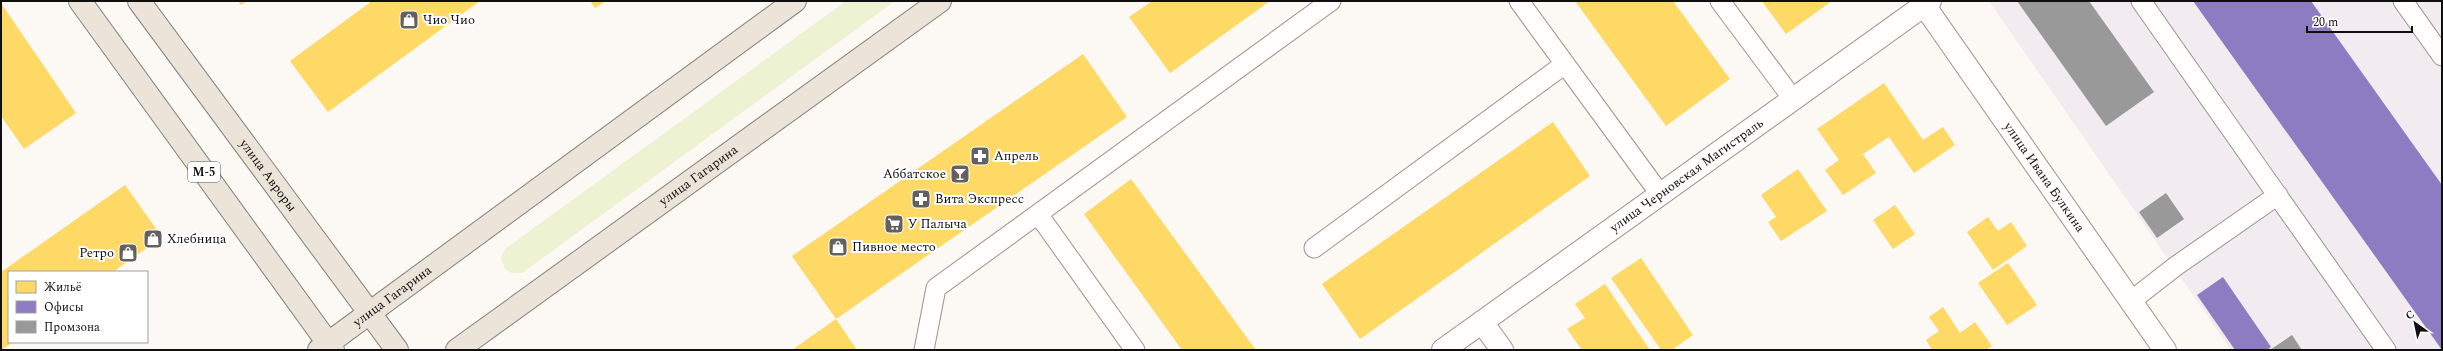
<svg xmlns="http://www.w3.org/2000/svg" width="2443" height="351" viewBox="0 0 2443 351" font-family="Spectral,serif">
	<style>
		.industrial { fill: #f2ecf1 }
		.green { fill: #ecf2d2 }
		.homes { fill: #ffd966 }
		.offices { fill: #8e7cc3 }
		.industry { fill: #999 }
		.lines { fill: none; stroke-linecap: round; stroke-linejoin: round }
		.lane-casing { stroke: #969492; stroke-width: 21 }
		.street-casing { stroke: #969492; stroke-width: 24 }
		.primary-casing { stroke: #83817f; stroke-width: 24 }
		.lane { stroke: #fffefd; stroke-width: 19 }
		.street { stroke: #fffefd; stroke-width: 22 }
		.primary { stroke: #ede4d9; stroke-width: 22 }
		.labels { text-anchor: middle; dominant-baseline: central; stroke-width: 4; stroke-linejoin: round; paint-order: stroke }
		.shield { fill: #fff; stroke: #575757; stroke-width: 1 }
		.shield-label { font-size: 12px; font-weight: bold; fill: #0f0f0f }
		.poi-label { font-size: 13px; fill: #0f0f0f; stroke: #fff; text-anchor: start }
		.street-label { font-size: 13px; fill: #0f0f0f; stroke: #fff }
	</style>
	<rect width="100%" height="100%" fill="#fcf8f4"/>
	<path class="industrial" d="M1989 1H2442V350H2231Z"/>
	<path class="green" d="M846 1H895L522 273H512L505 269 501 258 505 249Z"/>
	<path class="homes" d="M238 1H247L241 5Z
		M372 1H480L328 112 290 61Z
		M590 1H606L595 8Z
		M1152 1H1270L1170 73 1129 17Z
		M1575 1H1673L1730 79 1666 126Z
		M1762 1H1832L1786 34Z
		M1 3 76 113 24 149 1 116Z
		M1083 54 1127 117 836 319 792 256Z
		M1884 83 1923 140 1943 127 1955 145 1914 173 1889 137 1863 154 1876 173 1843 195 1825 170 1839 160 1817 129Z
		M1553 122 1590 176 1360 339 1322 284Z
		M1798 169 1827 211 1781 241 1768 222 1776 217 1761 195Z
		M1131 179 1256 350H1182L1084 214Z
		M125 185 162 237 113 272H9V342H14L1 350V272Z
		M1895 205 1915 234 1893 249 1873 220Z
		M1988 217 1998 231 2011 222 2027 246 1993 270 1967 232Z
		M1641 258 1693 335 1672 350H1661L1611 278Z
		M2008 263 2037 305 2007 325 1978 283Z
		M1605 284 1650 350H1582L1567 329 1585 318 1575 304Z
		M1943 307 1960 333 1975 322 1992 346 1986 350H1932L1926 340 1939 331 1929 317Z
		M836 319 857 350H792Z"/>
	<path class="offices" d="M2193 1H2311L2442 185V350Z
		M2223 277 2271 347 2267 350H2235L2197 295Z"/>
	<path class="industry" d="M2017 1H2089L2154 92 2106 126Z
		M2166 193 2184 219 2157 238 2139 212Z
		M2292 335 2302 350H2270Z"/>
	<g class="lines">
		<defs>
			<path id="lane" d="M1519 1 1660 194
				M1720 1 1793 99
				M2141 1 2386 350
				M2403 1 2442 56
				M1038 214 1135 350
				M1314 248 1565 64
				M2131 301 2176 266 2278 195
				M924 350 936 288 1331 1"/>
			<g id="street">
				<path id="s1" d="M1924 5 2165 350"/>
				<path d="M1482 322 1502 350"/>
				<path id="s2" d="M1443 350 1930 1"/>
			</g>
			<g id="primary">
				<path d="M80 1 333 350"/>
				<path id="s3" d="M139 1 397 350"/>
				<path id="s4" d="M319 350 795 1"/>
				<path id="s5" d="M457 350 940 1"/>
			</g>
		</defs>
		<use href="#lane" class="lane-casing"/>
		<use href="#street" class="street-casing"/>
		<use href="#primary" class="primary-casing"/>
		<use href="#lane" class="lane"/>
		<use href="#street" class="street"/>
		<use href="#primary" class="primary"/>
	</g>
	<defs>
		<symbol id="shop-square" viewBox="-11 -11 22 22"><rect x="-9" y="-9" width="18" height="18" rx="4" fill="#62615f" stroke="#fff"/><path d="M-5-2.5h2.3a2.7 3.5 0 0 1 5.4 0H5L5.5 6h-11ZM-1.5-2.5h3a1.5 2.3 0 0 0-3 0Z" fill="#fff"/></symbol>
		<symbol id="pharmacy-square" viewBox="-11 -11 22 22"><rect x="-9" y="-9" width="18" height="18" rx="4" fill="#62615f" stroke="#fff"/><path d="M-2-6h4v4h4v4h-4v4h-4v-4h-4v-4h4Z" fill="#fff"/></symbol>
		<symbol id="bar-square" viewBox="-11 -11 22 22"><rect x="-9" y="-9" width="18" height="18" rx="4" fill="#62615f" stroke="#fff"/><path d="M-6-5H6L.8 .8V4.5H3.5V6h-7V4.5H-.8V.8Z" fill="#fff"/></symbol>
		<symbol id="supermarket-square" viewBox="-11 -11 22 22"><rect x="-9" y="-9" width="18" height="18" rx="4" fill="#62615f" stroke="#fff"/><path d="M-6-5.5h2.5l.6 2H6L4.5 2H-2.5L-4.4-4H-6ZM-1.5 3.2a1.3 1.3 0 1 0 .1 0ZM3 3.2a1.3 1.3 0 1 0 .1 0Z" fill="#fff"/></symbol>
	</defs>
	<g fill-rule="evenodd">
		<use href="#shop-square" x="398" y="9" width="22" height="22"/>
		<use href="#pharmacy-square" x="969" y="145" width="22" height="22"/>
		<use href="#bar-square" x="949" y="163" width="22" height="22"/>
		<use href="#pharmacy-square" x="910" y="188" width="22" height="22"/>
		<use href="#supermarket-square" x="883" y="213" width="22" height="22"/>
		<use href="#shop-square" x="142" y="228" width="22" height="22"/>
		<use href="#shop-square" x="827" y="236" width="22" height="22"/>
		<use href="#shop-square" x="117" y="242" width="22" height="22"/>
	</g>
	<g class="labels">
		<rect class="shield" x="188" y="162" width="32" height="20" rx="3"/>
		<g class="shield-label">
			<text x="204" y="172">М-5</text>
		</g>
		<g class="poi-label">
			<text x="423" y="20">Чио Чио</text>
			<text x="994" y="156">Апрель</text>
			<text x="946" y="174" text-anchor="end">Аббатское</text>
			<text x="935" y="199">Вита Экспресс</text>
			<text x="908" y="224">У Палыча</text>
			<text x="167" y="239">Хлебница</text>
			<text x="852" y="247">Пивное место</text>
			<text x="114" y="253" text-anchor="end">Ретро</text>
		</g>
		<g class="street-label">
			<text stroke="none"><textPath href="#s2" startOffset="300">улица Черновская Магистраль</textPath></text>
			<text stroke="none"><textPath href="#s3" startOffset="217">улица Авроры</textPath></text>
			<text stroke="none"><textPath href="#s5" startOffset="298">улица Гагарина</textPath></text>
			<text stroke="none"><textPath href="#s1" startOffset="210">улица Ивана Булкина</textPath></text>
			<text stroke="none"><textPath href="#s4" startOffset="91">улица Гагарина</textPath></text>
		</g>
	</g>
	<rect width="2443" height="351" fill="none" stroke="#0f0f0f" stroke-width="4"/>
	<rect x="8" y="271" width="140" height="72" fill="#ffffff" stroke="#9f9f9f"/>
	<rect x="16" y="281" width="20" height="12" fill="#ffd966" stroke="#9f9f9f"/>
	<text x="44" y="291" font-size="12" fill="#0f0f0f">Жильё</text>
	<rect x="16" y="301" width="20" height="12" fill="#8e7cc3" stroke="#9f9f9f"/>
	<text x="44" y="311" font-size="12" fill="#0f0f0f">Офисы</text>
	<rect x="16" y="321" width="20" height="12" fill="#999999" stroke="#9f9f9f"/>
	<text x="44" y="331" font-size="12" fill="#0f0f0f">Промзона</text>
	<g transform="translate(2415 323) rotate(327)" stroke="#ffffff" stroke-width="3" paint-order="stroke">
	<path d="M0-3L7 15L0 10L-7 15Z" fill="#0f0f0f"/>
	<text y="-6" font-size="11" font-weight="bold" text-anchor="middle" fill="#0f0f0f">С</text>
	</g>
	<path d="M2307 26v6h105v-6" fill="none" stroke="#0f0f0f" stroke-width="2"/>
	<text x="2313" y="26" font-size="12" fill="#0f0f0f" stroke="#ffffff" stroke-width="3" paint-order="stroke">20 m</text>
</svg>
